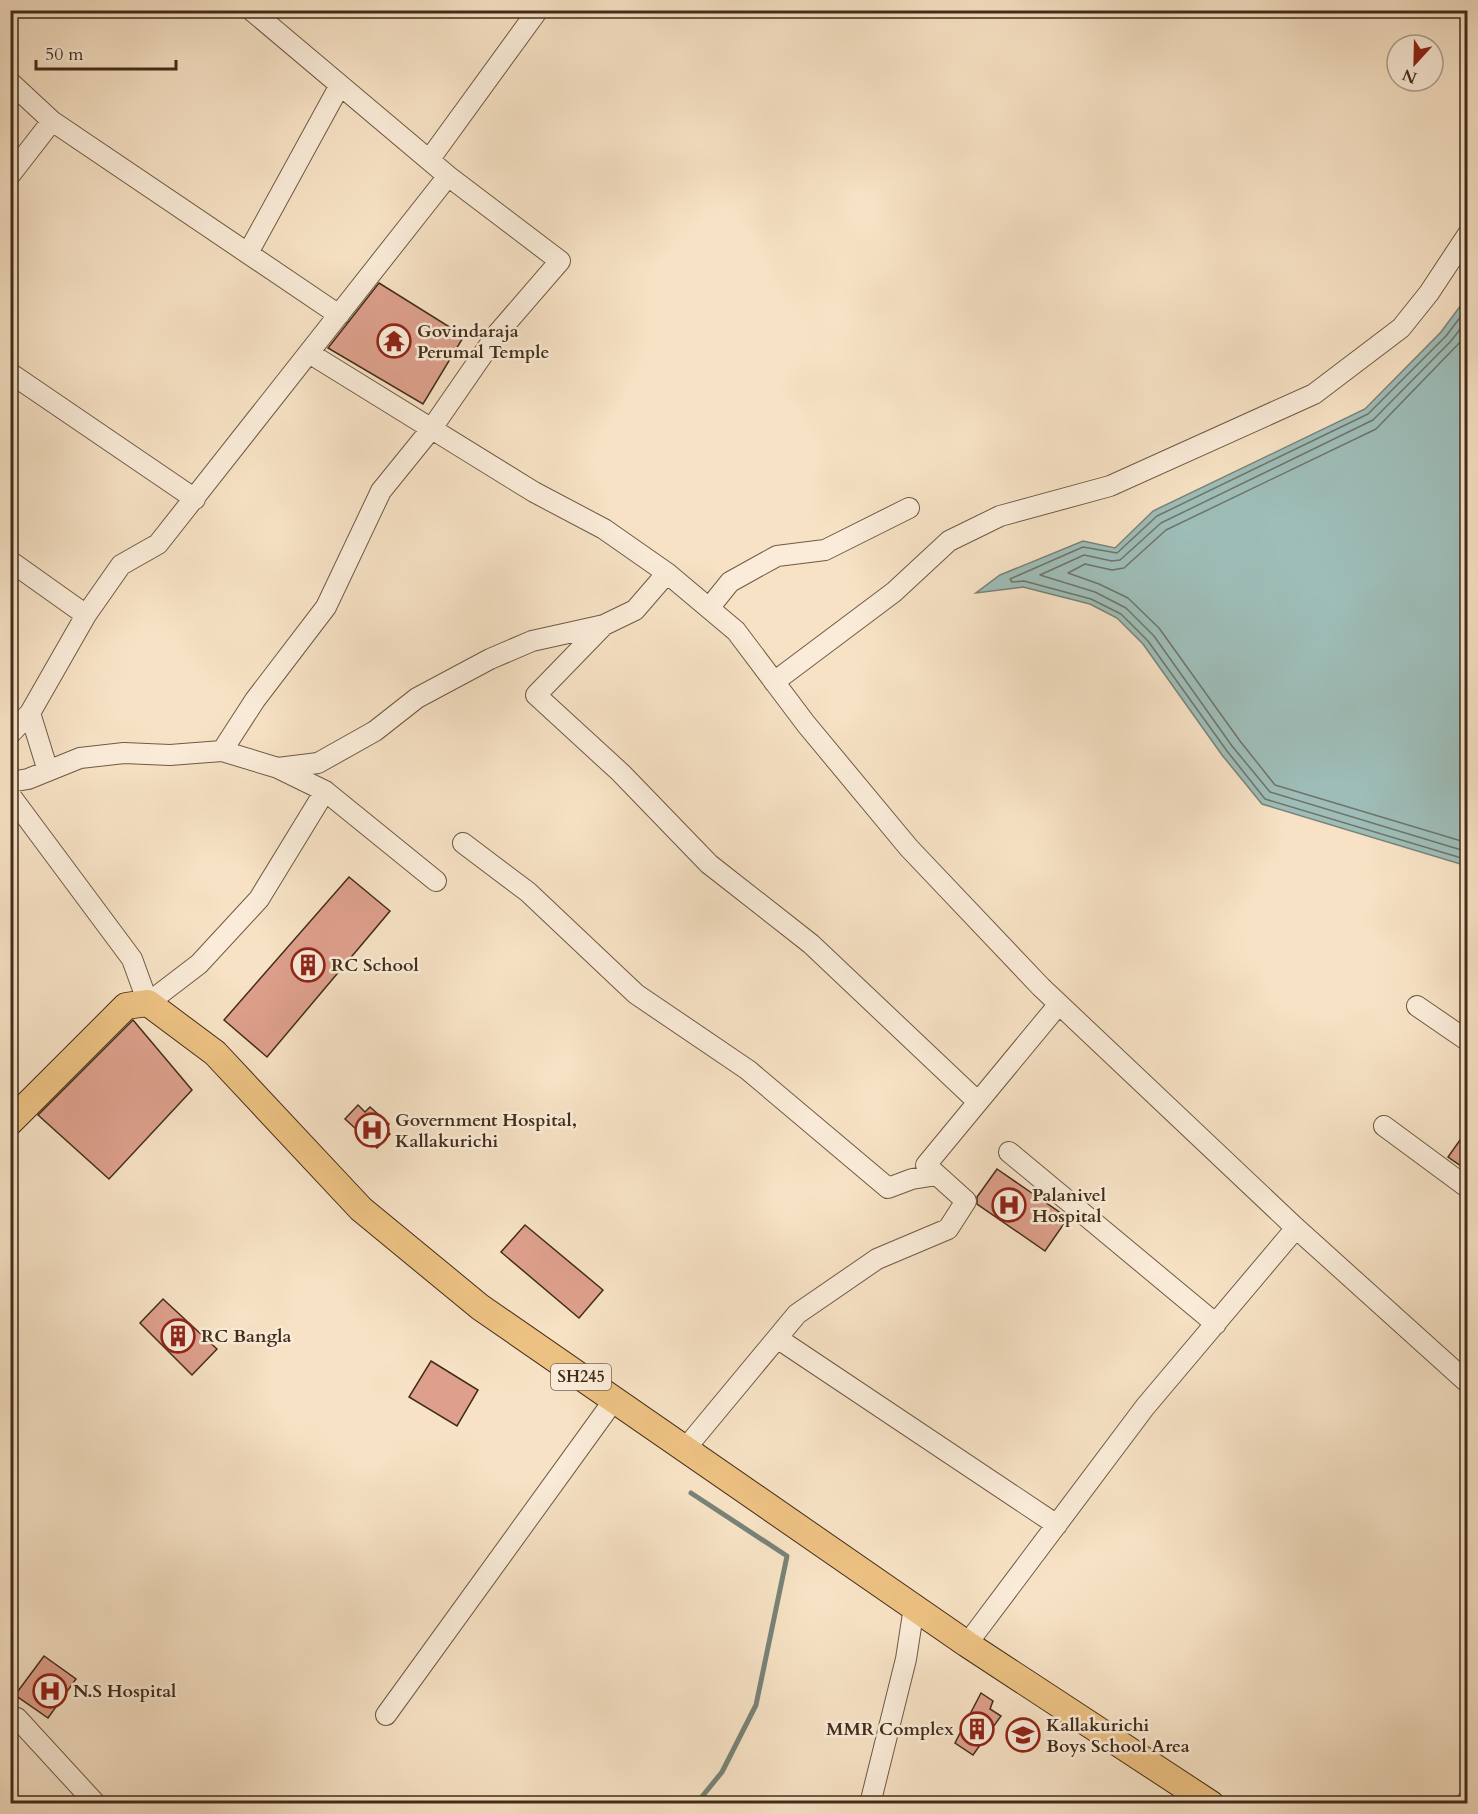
<svg xmlns="http://www.w3.org/2000/svg" width="1478" height="1814" viewBox="0 0 1478 1814" font-family="Cardo,serif">
	<style>
		.water { fill: #9ebdb8; stroke: #798378; stroke-width: 1.5 }
		.lines { fill: none; stroke-linecap: round; stroke-linejoin: round }
		.shore { stroke: #707468; stroke-width: 1.5 }
		.stream { stroke: #798378; stroke-width: 5 }
		.building { fill: #dea08c; stroke: #422c19; stroke-width: 1.5 }
		.minor-casing { stroke: #6f5a44; stroke-width: 22 }
		.major-casing { stroke: #422c19; stroke-width: 28 }
		.minor { stroke: #faecd9; stroke-width: 20 }
		.major { stroke: #ecc182; stroke-width: 26 }
		.labels { text-anchor: middle; dominant-baseline: central; stroke-width: 5; stroke-linejoin: round; paint-order: stroke }
		.shield { fill: #faecd9; stroke: #796653; stroke-width: 1.5 }
		.shield-label { font-size: 16px; font-weight: bold; fill: #422c19 }
		.poi-label { font-size: 18px; font-weight: bold; fill: #422c19; stroke: #faecd9; text-anchor: start }
	</style>
	<rect width="100%" height="100%" fill="#f7e2c5"/>
	<filter id="stains"><feTurbulence type="fractalNoise" baseFrequency=".00333" numOctaves="4"/><feColorMatrix values="0 0 0 0 .2 0 0 0 0 .09 0 0 0 0 .02 0 0 0 .5 -.17"/></filter>
	<radialGradient id="worn" r=".72"><stop offset=".6" stop-color="#630" stop-opacity="0"/><stop offset="1" stop-color="#630" stop-opacity=".3"/></radialGradient>
	<path class="water" d="M1467 297V866L1262 804 1222 755 1143 644 1117 618 1090 604 1023 587 976 593 1000 575 1083 541 1115 548 1153 511 1365 409 1441 332Z"/>
	<g class="lines">
		<path class="shore" d="M1468 307 1446 336 1368 414 1157 516 1117 553 1083 547 1010 579 1012 582 1024 581 1091 599 1121 614 1148 641 1227 751 1265 799 1468 860
			M1468 319 1451 341 1373 420 1161 523 1120 560 1112 561 1084 555 1040 575 1095 592 1126 608 1154 636 1232 746 1270 792 1468 852
			M1468 334 1376 429 1166 530 1124 568 1112 570 1085 564 1068 573 1099 584 1128 598 1159 628 1240 741 1275 785 1468 843"/>
		<path class="stream" d="M691 1493 787 1556 756 1705 722 1772 696 1804"/>
	</g>
	<path class="building" d="M379 283 464 336 423 404 328 348Z
		M349 877 390 911 267 1057 224 1020Z
		M133 1020 192 1090 109 1179 38 1115Z
		M358 1105 365 1112 370 1107 389 1124 384 1129 390 1134 377 1148 345 1119Z
		M1467 1130V1170L1448 1157Z
		M997 1169 1068 1218 1045 1251 977 1204V1197Z
		M525 1225 603 1290 579 1318 501 1252Z
		M163 1299 217 1349 192 1375 140 1323Z
		M431 1361 478 1390 457 1426 409 1397Z
		M44 1656 76 1679 48 1718 15 1695Z
		M981 1693 993 1701 990 1709 1001 1716 973 1755 955 1743Z"/>
	<g class="lines">
		<defs>
			<path id="minor" d="M10 82 52 121 339 315
				M429 160 538 10
				M10 175 52 121
				M248 253 340 85
				M309 353 534 492 604 529 667 573 736 631 806 724 909 848 1041 987 1296 1228 1468 1383
				M10 373 195 499
				M10 561 86 615
				M709 608 730 582 777 556 825 550 909 508
				M604 625 536 695 621 773 709 864 811 944 978 1102
				M774 682 894 592 949 541 1000 516 1110 486 1314 394 1401 328 1429 293 1468 234
				M10 734 30 713
				M222 751 255 700 326 607 381 491 432 428 497 334 560 261 448 176 251 10
				M278 768 325 791 436 881
				M48 771 30 713 86 615 121 565 158 544 448 176
				M10 782 28 779 80 758 124 753 170 755 222 751 278 768 318 763 375 731 417 698 490 659 532 641 604 625 635 610 667 573
				M10 795 132 959 148 1003 199 964 259 899 325 791
				M463 843 528 892 636 994 748 1070 888 1188 912 1179 937 1175
				M1417 1006 1468 1041
				M1384 1126 1468 1188
				M1009 1152 1216 1324
				M777 1338 1057 1525
				M685 1449 797 1314 877 1259 948 1229 966 1201 926 1165 1059 1004
				M967 1644 1145 1407 1296 1228
				M386 1715 614 1400
				M17 1718 96 1804
				M870 1804 906 1659 914 1607
				M1465 1804 1468 1800"/>
			<path id="major" d="M10 1122 126 1006 148 1003 215 1053 361 1209 480 1307 967 1644 1211 1804"/>
		</defs>
		<use href="#minor" class="minor-casing"/>
		<use href="#major" class="major-casing"/>
		<use href="#minor" class="minor"/>
		<use href="#major" class="major"/>
	</g>
	<defs>
		<symbol id="temple-ring" viewBox="-11 -11 22 22"><circle r="9.5" fill="#faecd9" stroke="#8f2418" stroke-width="1.5"/><path d="M0-6L5-2H3V0L6.5 2.5H4V6H1.5V3h-3V6H-4V2.5H-6.5L-3 0V-2H-5Z" fill="#8f2418"/></symbol>
		<symbol id="building-ring" viewBox="-11 -11 22 22"><circle r="9.5" fill="#faecd9" stroke="#8f2418" stroke-width="1.5"/><path d="M-4-6H4V6H1V3H-1V6H-4ZM-2.5-4.3h1.7v1.8h-1.7ZM.8-4.3h1.7v1.8H.8ZM-2.5-1h1.7V.8h-1.7ZM.8-1h1.7V.8H.8Z" fill="#8f2418"/></symbol>
		<symbol id="hospital-ring" viewBox="-11 -11 22 22"><circle r="9.5" fill="#faecd9" stroke="#8f2418" stroke-width="1.5"/><path d="M-5-5h3v3.5h4V-5h3V5h-3V1.5h-4V5h-3Z" fill="#8f2418"/></symbol>
		<symbol id="school-ring" viewBox="-11 -11 22 22"><circle r="9.5" fill="#faecd9" stroke="#8f2418" stroke-width="1.5"/><path d="M0-5L7-2L0 1L-7-2ZM-4 1L0 2.5L4 1V4Q0 6-4 4Z" fill="#8f2418"/></symbol>
	</defs>
	<g fill-rule="evenodd">
		<use href="#temple-ring" x="375" y="322" width="38" height="38"/>
		<use href="#building-ring" x="289" y="946" width="38" height="38"/>
		<use href="#hospital-ring" x="353" y="1111" width="38" height="38"/>
		<use href="#hospital-ring" x="990" y="1186" width="38" height="38"/>
		<use href="#building-ring" x="159" y="1317" width="38" height="38"/>
		<use href="#hospital-ring" x="31" y="1672" width="38" height="38"/>
		<use href="#building-ring" x="958" y="1710" width="38" height="38"/>
		<use href="#school-ring" x="1004" y="1716" width="38" height="38"/>
	</g>
	<g class="labels">
		<rect class="shield" x="551" y="1364" width="60" height="26" rx="4.5"/>
		<g class="shield-label">
			<text x="581" y="1377">SH245</text>
		</g>
		<g class="poi-label">
			<text x="417" y="331">Govindaraja<tspan x="417" dy="21">Perumal Temple</tspan></text>
			<text x="331" y="965">RC School</text>
			<text x="395" y="1120">Government Hospital,<tspan x="395" dy="21">Kallakurichi</tspan></text>
			<text x="1032" y="1195">Palanivel<tspan x="1032" dy="21">Hospital</tspan></text>
			<text x="201" y="1336">RC Bangla</text>
			<text x="73" y="1691">N.S Hospital</text>
			<text x="1046" y="1725">Kallakurichi<tspan x="1046" dy="21">Boys School Area</tspan></text>
			<text x="954" y="1729" text-anchor="end">MMR Complex</text>
		</g>
	</g>
	<rect width="1478" height="1814" fill="none" stroke="#f7e2c5" stroke-width="36"/>
	<rect x="12" y="12" width="1454" height="1790" fill="none" stroke="#422c19" stroke-width="3"/>
	<rect x="18" y="18" width="1442" height="1778" fill="none" stroke="#422c19" stroke-width="1.5"/>
	<g transform="translate(1415 63) rotate(202)"><circle r="28" fill="#faecd9" stroke="#b09f8c" stroke-width="1.5"/>
	<path d="M0-4.5L10 22L0 15L-10 22Z" fill="#8f2418"/>
	<text y="-9" font-size="16" font-weight="bold" text-anchor="middle" fill="#422c19">N</text>
	</g>
	<path d="M36 60v9h140v-9" fill="none" stroke="#422c19" stroke-width="3"/>
	<text x="45" y="60" font-size="18" fill="#422c19" stroke="#faecd9" stroke-width="4.5" paint-order="stroke">50 m</text>
	<rect width="100%" height="100%" filter="url(#stains)"/>
	<rect width="100%" height="100%" fill="url(#worn)"/>
</svg>
